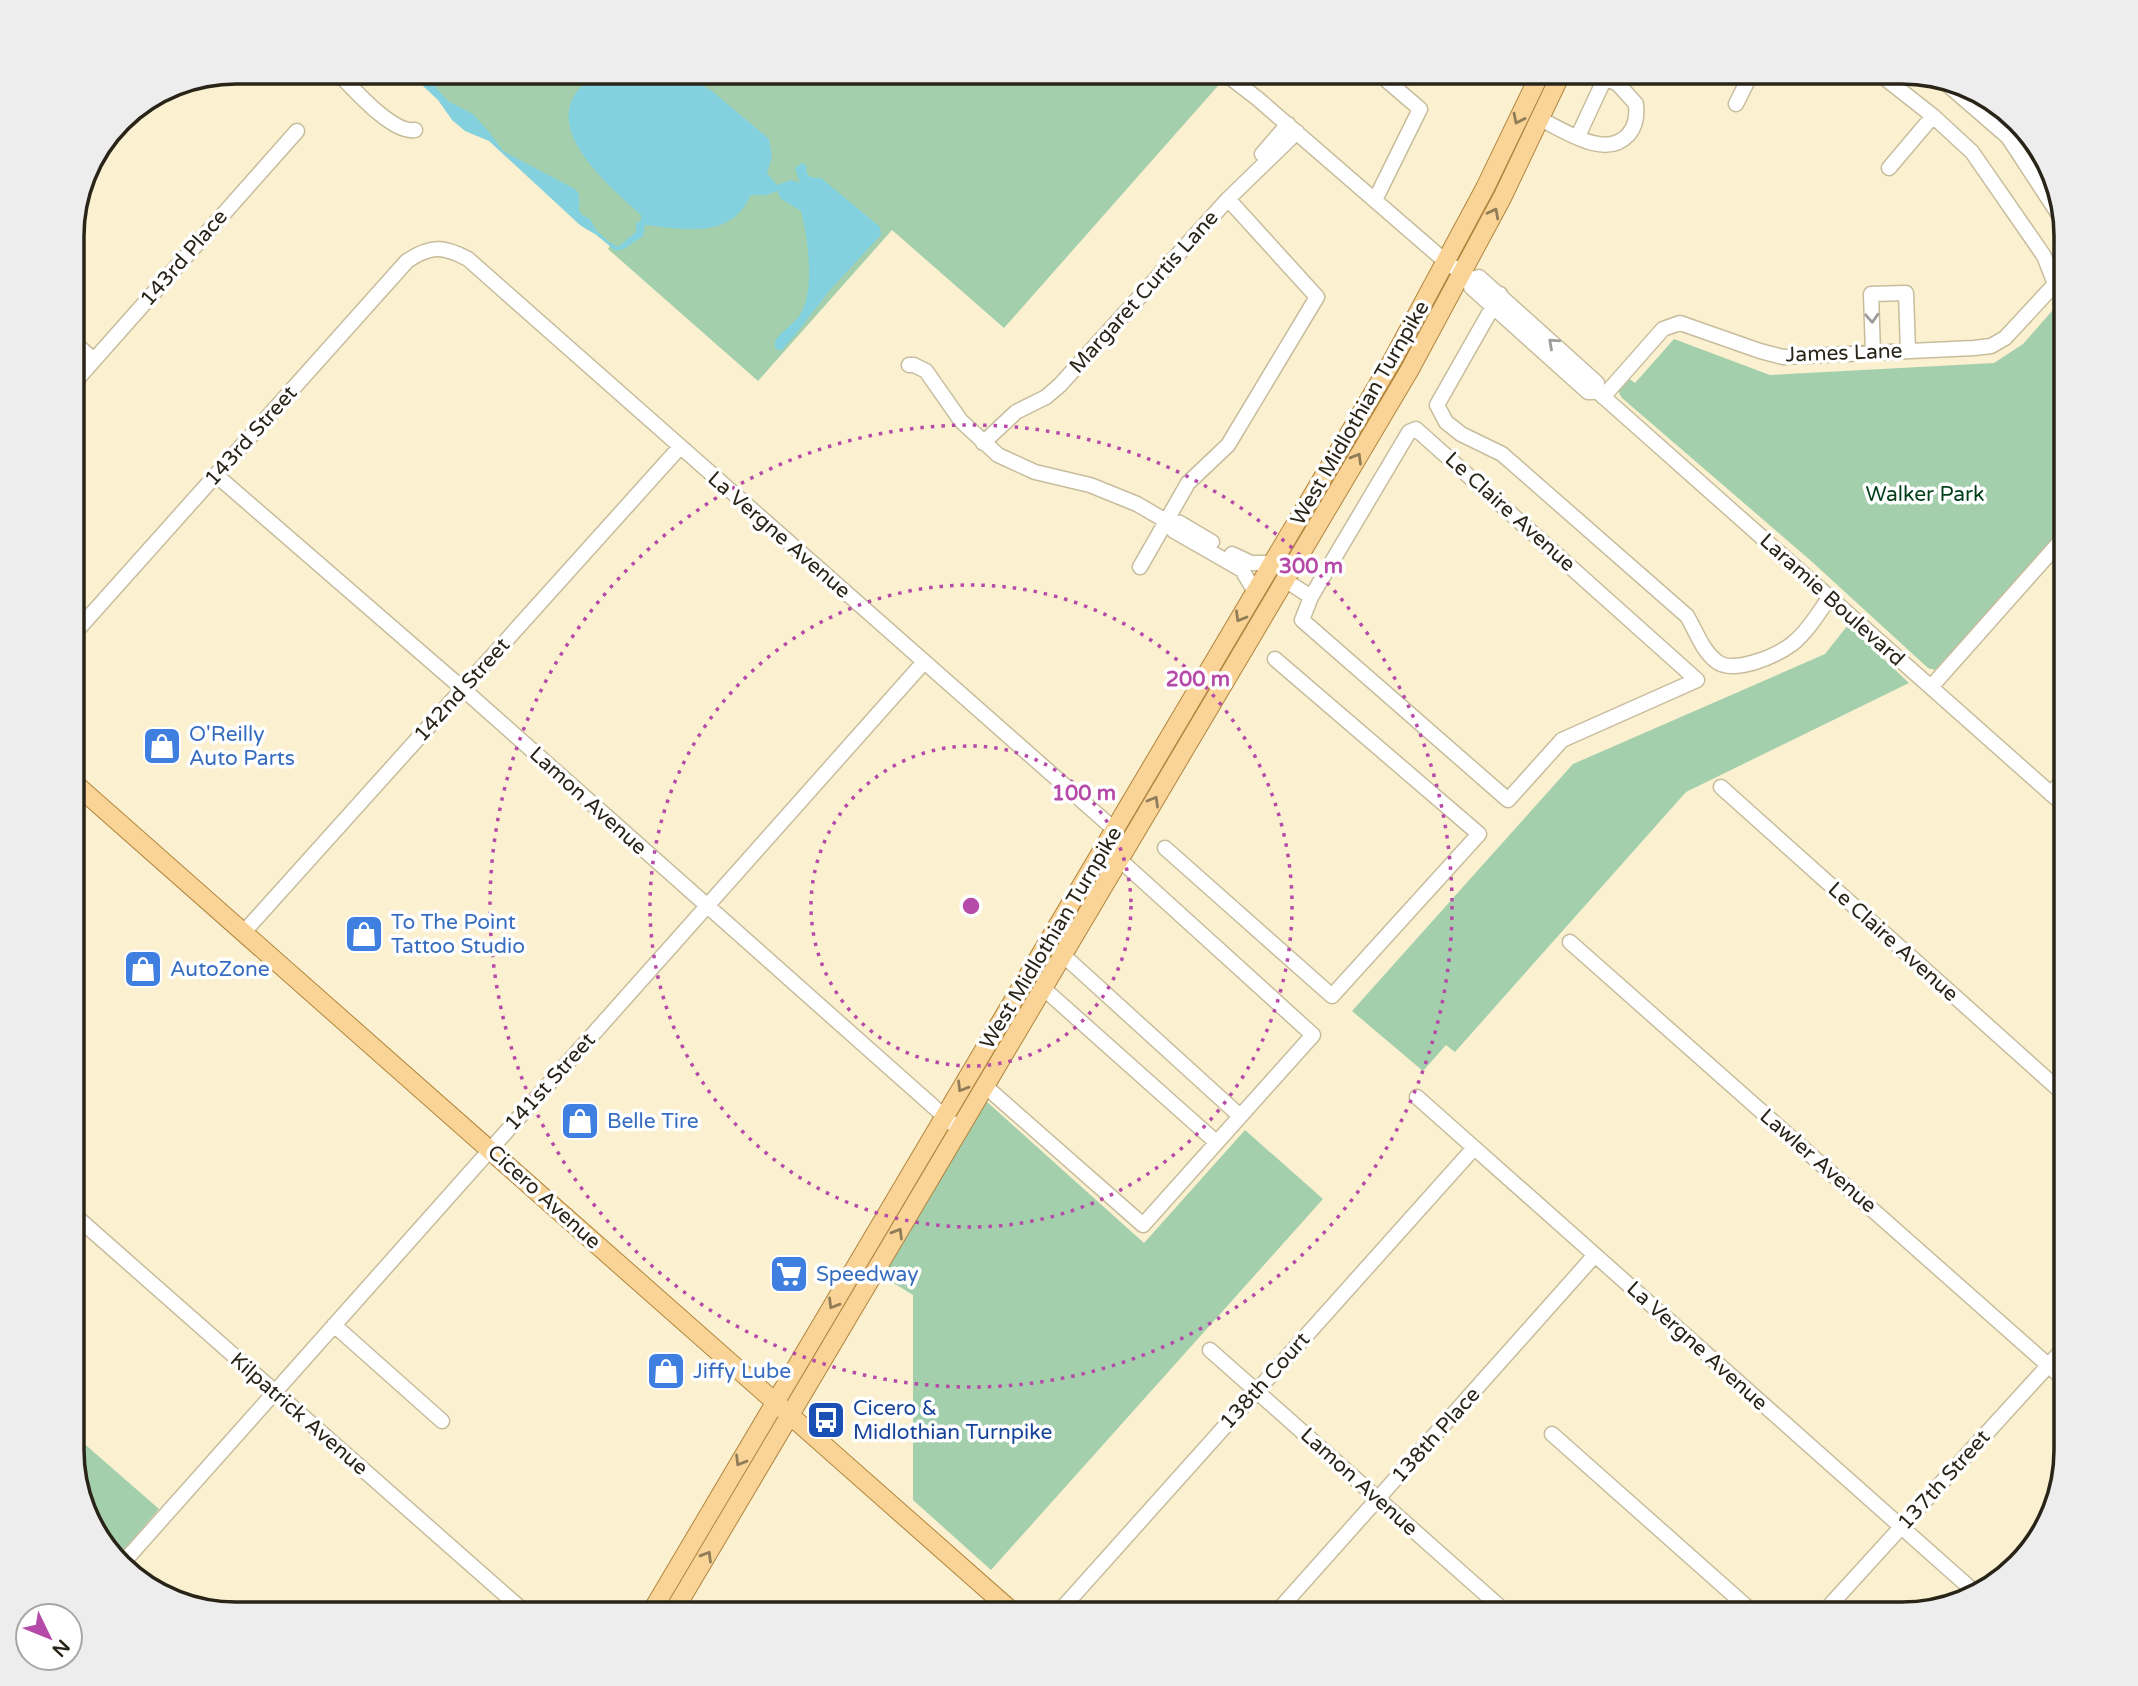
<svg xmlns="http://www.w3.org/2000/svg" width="2138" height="1686" viewBox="0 0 2138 1686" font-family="'Varela Round',sans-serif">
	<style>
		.green { fill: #a4cfad }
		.water { fill: #83d1df }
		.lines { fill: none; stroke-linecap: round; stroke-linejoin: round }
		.minor-casing { stroke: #c7bd9d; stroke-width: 17 }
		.major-casing { stroke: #af843d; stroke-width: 20 }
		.minor { stroke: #fff; stroke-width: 14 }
		.major { stroke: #fad497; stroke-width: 18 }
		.oneway { stroke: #917c58 }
		.oneway2 { stroke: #9e9c97 }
		.ring { fill: none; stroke: #b64aa9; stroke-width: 3.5; stroke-dasharray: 3.5 7 }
		.labels { text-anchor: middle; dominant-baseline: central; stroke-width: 7; stroke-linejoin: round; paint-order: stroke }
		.street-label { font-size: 21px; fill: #282418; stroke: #fff }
		.park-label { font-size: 21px; fill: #003f1a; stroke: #fff }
		.shop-label { font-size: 21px; fill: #366cbe; stroke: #fff; text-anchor: start }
		.transit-label { font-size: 21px; fill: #164399; stroke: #fff; text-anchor: start }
		.rim { fill: none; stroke: #282418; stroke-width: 3.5 }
		.centre { fill: #b64aa9; stroke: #fff; stroke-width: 3.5 }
		.ring-label { font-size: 21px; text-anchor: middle; font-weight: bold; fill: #b64aa9; stroke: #fff; stroke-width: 7; stroke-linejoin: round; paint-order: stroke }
	</style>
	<rect width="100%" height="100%" fill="#fbf1d0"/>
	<path class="green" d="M419 72H1215L1224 79 1004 328 892 230 758 381 608 249 610 246 514 159C501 151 492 140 477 133Z
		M2066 295V525L1935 670 1928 668 1810 560 1622 398C1615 389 1621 385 1627 377L1635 383 1674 339 1770 375 1994 363 2023 344Z
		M1848 625 1909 683 1686 792 1455 1052 1446 1045 1423 1071 1352 1011 1573 764 1825 654Z
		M986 1101 1144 1243 1245 1130 1323 1199 991 1570 913 1500V1295L882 1276Z
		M72 1433 159 1509 116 1559 89 1523 72 1461Z"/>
	<path class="water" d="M416 72H422L448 101 473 114 490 133 503 151 575 189 579 194V210L582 215 590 219 596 230 608 241 618 247 636 232V223L641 221V215C603 181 524 115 601 72H680L712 91 769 139 772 157 767 173 777 185 791 180 800 183 795 168 802 163 807 166 806 171C810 180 814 177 821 178L880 227 881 235 829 291 795 335 782 350H778L775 348V341C782 330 794 325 801 313 815 290 808 237 801 211L781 199 777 191 767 195H751C735 229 708 231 672 228 663 228 654 225 645 225L643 236 624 249 616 251 595 234 581 226 489 141 465 131 452 120 438 100 423 86Z"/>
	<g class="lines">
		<defs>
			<path id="minor" d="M337 72C352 87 392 134 415 130
				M1223 72 1258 99 1446 262 1471 279 1479 277 1597 383 1598 392
				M1941 79 2008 137 2063 221
				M1736 104 1752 72
				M1540 119C1564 130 1605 160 1628 135 1636 126 1637 116 1636 104L1618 84 1592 72
				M1578 136 1605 78
				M1262 154 1288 124
				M1889 168 1933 116
				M1375 200 1420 109 1377 72
				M1471 279V287L1588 392H1598L2066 807
				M1500 294 1437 405 1446 422 1461 434 1502 454 1687 616C1696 631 1702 650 1716 661 1733 675 1776 656 1792 644 1807 632 1818 614 1829 598
				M72 341 94 360
				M1873 353 1871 294 1906 293 1908 351
				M909 365H914L926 371 961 421 998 455 1035 472 1090 485 1137 504 1166 521 1174 531 1242 570 1255 592
				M72 385 297 131
				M1603 397 1663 329 1680 323 1760 351 1783 357 1974 348 1991 346 2005 338 2055 284 2044 256 1972 152 1933 116 1877 72
				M983 443 1016 412 1046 397 1060 385 1228 199 1297 132
				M216 475 463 689 953 1124
				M1166 521 1180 523 1212 542
				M1232 554 1251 563H1272
				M1140 567 1188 483 1228 445 1317 297 1228 199
				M1285 580 1311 597 1302 620 1508 800 1562 740 1697 680 1416 429 1409 432 1311 597
				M72 636 407 261C431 245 443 246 468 259L1115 830 1120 860 1313 1035 1143 1225 985 1086
				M1931 687 2066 535
				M1721 787 2066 1096
				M2051 794 2066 776
				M1165 848 1332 996 1479 834 1275 659
				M244 932 680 447
				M1570 942 2066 1381
				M1063 955 1240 1116
				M1043 988 1216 1142
				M1417 1097 1978 1595
				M72 1213 527 1614
				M334 1325 442 1421
				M1210 1350 1508 1614
				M1552 1434 1755 1614
				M121 1565 924 662
				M1057 1614 1474 1148
				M1275 1614 1595 1255
				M1822 1614 2066 1346"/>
			<path id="major" d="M72 781 1015 1614
				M650 1614 1392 361 1485 188 1541 72
				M672 1614 1409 371 1502 198 1562 72"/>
		</defs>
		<use href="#minor" class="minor-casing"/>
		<use href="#major" class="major-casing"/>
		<use href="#minor" class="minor"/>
		<use href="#major" class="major"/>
	</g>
	<defs><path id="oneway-chevron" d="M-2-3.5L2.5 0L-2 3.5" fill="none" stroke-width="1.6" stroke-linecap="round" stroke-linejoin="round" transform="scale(1.75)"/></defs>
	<g class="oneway">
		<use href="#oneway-chevron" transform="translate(1518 119) rotate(116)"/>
		<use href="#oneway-chevron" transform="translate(1494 213) rotate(-62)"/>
		<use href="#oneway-chevron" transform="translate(1357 458) rotate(-59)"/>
		<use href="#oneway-chevron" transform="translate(1240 617) rotate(120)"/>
		<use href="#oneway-chevron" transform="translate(1154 801) rotate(-60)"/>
		<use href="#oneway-chevron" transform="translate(962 1087) rotate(121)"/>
		<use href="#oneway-chevron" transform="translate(898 1233) rotate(-59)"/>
		<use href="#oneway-chevron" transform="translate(833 1304) rotate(121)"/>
		<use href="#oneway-chevron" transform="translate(740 1461) rotate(121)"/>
		<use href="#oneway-chevron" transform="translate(707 1556) rotate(-59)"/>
	</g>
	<g class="oneway2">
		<use href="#oneway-chevron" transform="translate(1872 318) rotate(87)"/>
		<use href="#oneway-chevron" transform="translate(1553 343) rotate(-138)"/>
	</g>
	<g class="ring">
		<circle cx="971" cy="906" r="160"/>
		<circle cx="971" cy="906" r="321"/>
		<circle cx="971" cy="906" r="481"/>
	</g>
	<defs>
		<symbol id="shop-square" viewBox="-11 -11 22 22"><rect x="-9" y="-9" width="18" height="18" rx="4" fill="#3f7fe0" stroke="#fff"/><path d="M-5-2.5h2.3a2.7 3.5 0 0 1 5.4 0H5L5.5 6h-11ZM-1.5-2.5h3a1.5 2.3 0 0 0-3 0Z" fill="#fff"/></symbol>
		<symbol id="supermarket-square" viewBox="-11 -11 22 22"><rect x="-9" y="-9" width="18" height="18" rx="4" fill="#3f7fe0" stroke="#fff"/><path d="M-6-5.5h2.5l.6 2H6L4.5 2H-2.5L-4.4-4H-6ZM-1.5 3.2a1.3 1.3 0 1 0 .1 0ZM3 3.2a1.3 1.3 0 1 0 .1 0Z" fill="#fff"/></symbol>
		<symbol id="bus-square" viewBox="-11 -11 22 22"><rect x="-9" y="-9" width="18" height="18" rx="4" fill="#1a4fb4" stroke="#fff"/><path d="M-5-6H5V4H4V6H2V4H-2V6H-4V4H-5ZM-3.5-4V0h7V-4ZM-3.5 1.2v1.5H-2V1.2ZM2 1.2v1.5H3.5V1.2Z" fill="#fff"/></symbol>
	</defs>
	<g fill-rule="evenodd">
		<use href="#shop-square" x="140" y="724" width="44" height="44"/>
		<use href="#shop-square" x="342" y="912" width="44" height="44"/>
		<use href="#shop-square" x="121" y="947" width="44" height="44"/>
		<use href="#shop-square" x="558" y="1099" width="44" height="44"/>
		<use href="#supermarket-square" x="767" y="1252" width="44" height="44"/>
		<use href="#shop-square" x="644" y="1349" width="44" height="44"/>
		<use href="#bus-square" x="804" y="1398" width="44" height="44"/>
	</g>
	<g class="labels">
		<g class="street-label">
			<text transform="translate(184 258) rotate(-49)">143rd Place</text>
			<text transform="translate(1144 292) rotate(-48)">Margaret Curtis Lane</text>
			<text transform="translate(1844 353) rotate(-2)">James Lane</text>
			<text transform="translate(1360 413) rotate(-60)">West Midlothian Turnpike</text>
			<text transform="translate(251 436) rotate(-48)">143rd Street</text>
			<text transform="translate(1510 512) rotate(42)">Le Claire Avenue</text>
			<text transform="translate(779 535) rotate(41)">La Vergne Avenue</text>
			<text transform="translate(1832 600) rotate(42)">Laramie Boulevard</text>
			<text transform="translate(462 690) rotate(-48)">142nd Street</text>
			<text transform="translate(588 801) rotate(42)">Lamon Avenue</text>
			<text transform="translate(1051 938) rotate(-59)">West Midlothian Turnpike</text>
			<text transform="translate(1893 942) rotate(42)">Le Claire Avenue</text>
			<text transform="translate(550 1082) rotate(-48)">141st Street</text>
			<text transform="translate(1818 1161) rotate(41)">Lawler Avenue</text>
			<text transform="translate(544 1197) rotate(42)">Cicero Avenue</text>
			<text transform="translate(1697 1346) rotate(42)">La Vergne Avenue</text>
			<text transform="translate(1265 1381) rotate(-48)">138th Court</text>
			<text transform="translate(299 1414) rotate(41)">Kilpatrick Avenue</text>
			<text transform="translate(1436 1435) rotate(-48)">138th Place</text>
			<text transform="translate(1944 1480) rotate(-48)">137th Street</text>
			<text transform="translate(1359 1482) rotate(42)">Lamon Avenue</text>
		</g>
		<g class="park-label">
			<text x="1925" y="494">Walker Park</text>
		</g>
		<g class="shop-label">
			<text x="189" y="734">O'Reilly<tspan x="189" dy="24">Auto Parts</tspan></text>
			<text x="391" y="922">To The Point<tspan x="391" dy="24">Tattoo Studio</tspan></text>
			<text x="170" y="969">AutoZone</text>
			<text x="607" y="1121">Belle Tire</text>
			<text x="816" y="1274">Speedway</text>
			<text x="693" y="1371">Jiffy Lube</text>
		</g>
		<g class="transit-label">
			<text x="853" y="1408">Cicero &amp;<tspan x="853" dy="24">Midlothian Turnpike</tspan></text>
		</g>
	</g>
	<path d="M0 0H2138V1686H0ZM236 84H1902A152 152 0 0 1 2054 236V1450A152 152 0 0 1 1902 1602H236A152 152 0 0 1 84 1450V236A152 152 0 0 1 236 84Z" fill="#eeeded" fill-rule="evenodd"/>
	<path class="rim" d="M236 84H1902A152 152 0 0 1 2054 236V1450A152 152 0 0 1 1902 1602H236A152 152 0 0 1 84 1450V236A152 152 0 0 1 236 84Z"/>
	<circle cx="971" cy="906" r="10" class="centre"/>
	<g class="ring-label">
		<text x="1311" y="573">300 m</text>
		<text x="1198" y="686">200 m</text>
		<text x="1084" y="800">100 m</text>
	</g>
	<g transform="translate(49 1637) rotate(133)"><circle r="33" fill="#ffffff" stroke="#a9a7a3" stroke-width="2"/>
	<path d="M0-5L12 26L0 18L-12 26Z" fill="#b64aa9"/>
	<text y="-10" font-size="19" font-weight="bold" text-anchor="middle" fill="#282418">N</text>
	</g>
</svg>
